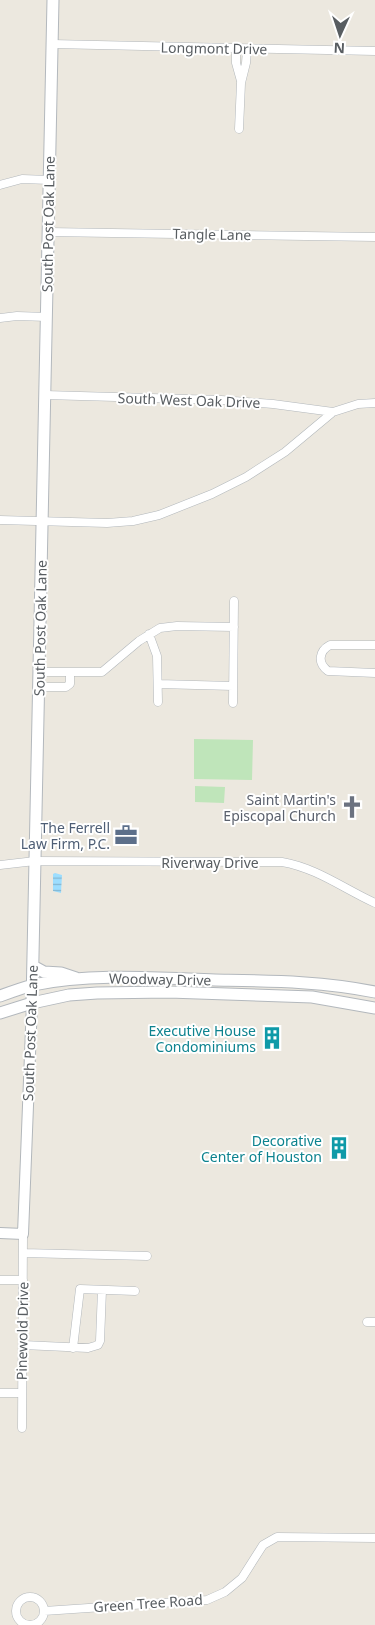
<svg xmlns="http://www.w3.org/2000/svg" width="375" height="1625" viewBox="0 0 375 1625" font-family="'Noto Sans',sans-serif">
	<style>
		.garden { fill: #bfe5ba }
		.water { fill: url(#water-rules) }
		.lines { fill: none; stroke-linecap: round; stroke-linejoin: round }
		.minor-casing { stroke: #b2b7bb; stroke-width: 9 }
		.tertiary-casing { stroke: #b2b7bb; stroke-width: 12 }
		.secondary-casing { stroke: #b3b8bd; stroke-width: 13 }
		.minor { stroke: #fff; stroke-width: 8 }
		.tertiary { stroke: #fff; stroke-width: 10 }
		.secondary { stroke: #fff; stroke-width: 11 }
		.labels { text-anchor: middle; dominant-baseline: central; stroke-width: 4; stroke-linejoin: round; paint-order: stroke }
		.street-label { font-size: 14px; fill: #585d61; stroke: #fff }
		.worship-label { font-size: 14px; fill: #5b616d; stroke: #fff; text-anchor: end }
		.service-label { font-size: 14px; fill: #4e5e75; stroke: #fff; text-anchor: end }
		.culture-label { font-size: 14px; fill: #0d838f; stroke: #fff; text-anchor: end }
	</style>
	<defs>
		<pattern id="water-rules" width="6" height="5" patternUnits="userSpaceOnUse" patternTransform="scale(1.25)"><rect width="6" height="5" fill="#9ddeff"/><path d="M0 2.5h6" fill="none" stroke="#83b7d2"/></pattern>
	</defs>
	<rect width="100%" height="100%" fill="#ece8df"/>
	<path class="garden" d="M194 739 253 740 252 780 194 779Z
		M195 786 225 787 224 803 195 802Z"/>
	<path class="water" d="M55 873 62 875 61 893 53 891V874Z"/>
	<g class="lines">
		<defs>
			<path id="minor" d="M52 44 375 51
				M236 48V63L241 81
				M239 129 241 83 246 63 247 49
				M0 185 22 179 49 180
				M48 232 375 237
				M0 318 17 316 47 317
				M45 395 221 400 273 404 333 412
				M0 520 107 523 133 521 159 515 212 494 246 477 285 452 333 412 358 404 375 403
				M149 634 157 656 158 702
				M375 645H330C319 651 317 663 328 671L375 673
				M39 672H102L139 641 160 628 177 626 234 627
				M158 684 233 686
				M39 687H66L70 684V672
				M233 703 234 601
				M0 865 35 861 282 862C317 868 344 889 375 903
				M23 1253 147 1256
				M0 1280H23
				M367 1322H375
				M23 1345 88 1348 98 1345 100 1341 102 1290
				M73 1348 80 1289 135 1291
				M0 1393H21
				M22 1428 23 1234
				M16 1611a14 14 0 1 1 28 0a14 14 0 1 1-28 0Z
				M44 1611 207 1600 225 1592 242 1578 263 1545 277 1537 375 1538"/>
			<path id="tertiary" d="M0 1233 23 1234 32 1003"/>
			<path id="secondary" d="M33 966 44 972 61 973 76 978
				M0 996C11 992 22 988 33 985 92 973 155 978 215 980 269 981 322 981 375 992
				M32 1003 53 0
				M0 1013 32 1003 69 995 97 993 169 992 312 997 375 1008"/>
		</defs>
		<use href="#minor" class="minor-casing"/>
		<use href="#tertiary" class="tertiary-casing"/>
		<use href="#secondary" class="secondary-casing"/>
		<use href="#minor" class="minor"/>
		<use href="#tertiary" class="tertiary"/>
		<use href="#secondary" class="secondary"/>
	</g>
	<defs>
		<symbol id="church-bare" viewBox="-9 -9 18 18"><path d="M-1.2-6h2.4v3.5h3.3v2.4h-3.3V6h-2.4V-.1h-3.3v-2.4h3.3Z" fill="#6b7280" stroke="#fff" stroke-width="2.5" paint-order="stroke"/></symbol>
		<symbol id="office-bare" viewBox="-9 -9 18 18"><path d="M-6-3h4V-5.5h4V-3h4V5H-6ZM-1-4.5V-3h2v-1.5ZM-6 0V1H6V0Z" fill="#5c6f8a" stroke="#fff" stroke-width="2.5" paint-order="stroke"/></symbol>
		<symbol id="building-bare" viewBox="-9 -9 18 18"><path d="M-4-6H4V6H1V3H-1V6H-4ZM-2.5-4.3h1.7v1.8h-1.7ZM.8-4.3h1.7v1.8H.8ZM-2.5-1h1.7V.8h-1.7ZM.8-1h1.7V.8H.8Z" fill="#0f9aa8" stroke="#fff" stroke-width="2.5" paint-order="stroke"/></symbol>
	</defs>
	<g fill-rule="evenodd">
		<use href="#church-bare" x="336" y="791" width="32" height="32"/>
		<use href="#office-bare" x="110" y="819" width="32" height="32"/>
		<use href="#building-bare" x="256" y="1022" width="32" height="32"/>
		<use href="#building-bare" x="323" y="1132" width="32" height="32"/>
	</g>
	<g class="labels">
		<g class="street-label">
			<text transform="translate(214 48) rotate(1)">Longmont Drive</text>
			<text transform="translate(48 224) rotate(-89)">South Post Oak Lane</text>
			<text transform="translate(212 234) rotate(1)">Tangle Lane</text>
			<text transform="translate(189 400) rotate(2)">South West Oak Drive</text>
			<text transform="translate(40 628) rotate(-89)">South Post Oak Lane</text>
			<text x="210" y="862">Riverway Drive</text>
			<text transform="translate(160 979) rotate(1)">Woodway Drive</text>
			<text transform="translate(30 1033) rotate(-88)">South Post Oak Lane</text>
			<text transform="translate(22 1331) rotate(-89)">Pinewold Drive</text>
			<text transform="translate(148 1603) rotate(-4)">Green Tree Road</text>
		</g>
		<g class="worship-label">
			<text x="336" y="799">Saint Martin's<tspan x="336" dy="16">Episcopal Church</tspan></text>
		</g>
		<g class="service-label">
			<text x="110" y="827">The Ferrell<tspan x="110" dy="16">Law Firm, P.C.</tspan></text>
		</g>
		<g class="culture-label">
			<text x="256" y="1030">Executive House<tspan x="256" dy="16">Condominiums</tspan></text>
			<text x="322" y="1140">Decorative<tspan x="322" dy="16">Center of Houston</tspan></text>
		</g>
	</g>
	<g transform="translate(340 35) rotate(183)" stroke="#ffffff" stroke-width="4" paint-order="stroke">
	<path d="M0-4L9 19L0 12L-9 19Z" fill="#585d61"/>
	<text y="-8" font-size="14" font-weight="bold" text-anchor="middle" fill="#585d61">N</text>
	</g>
</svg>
